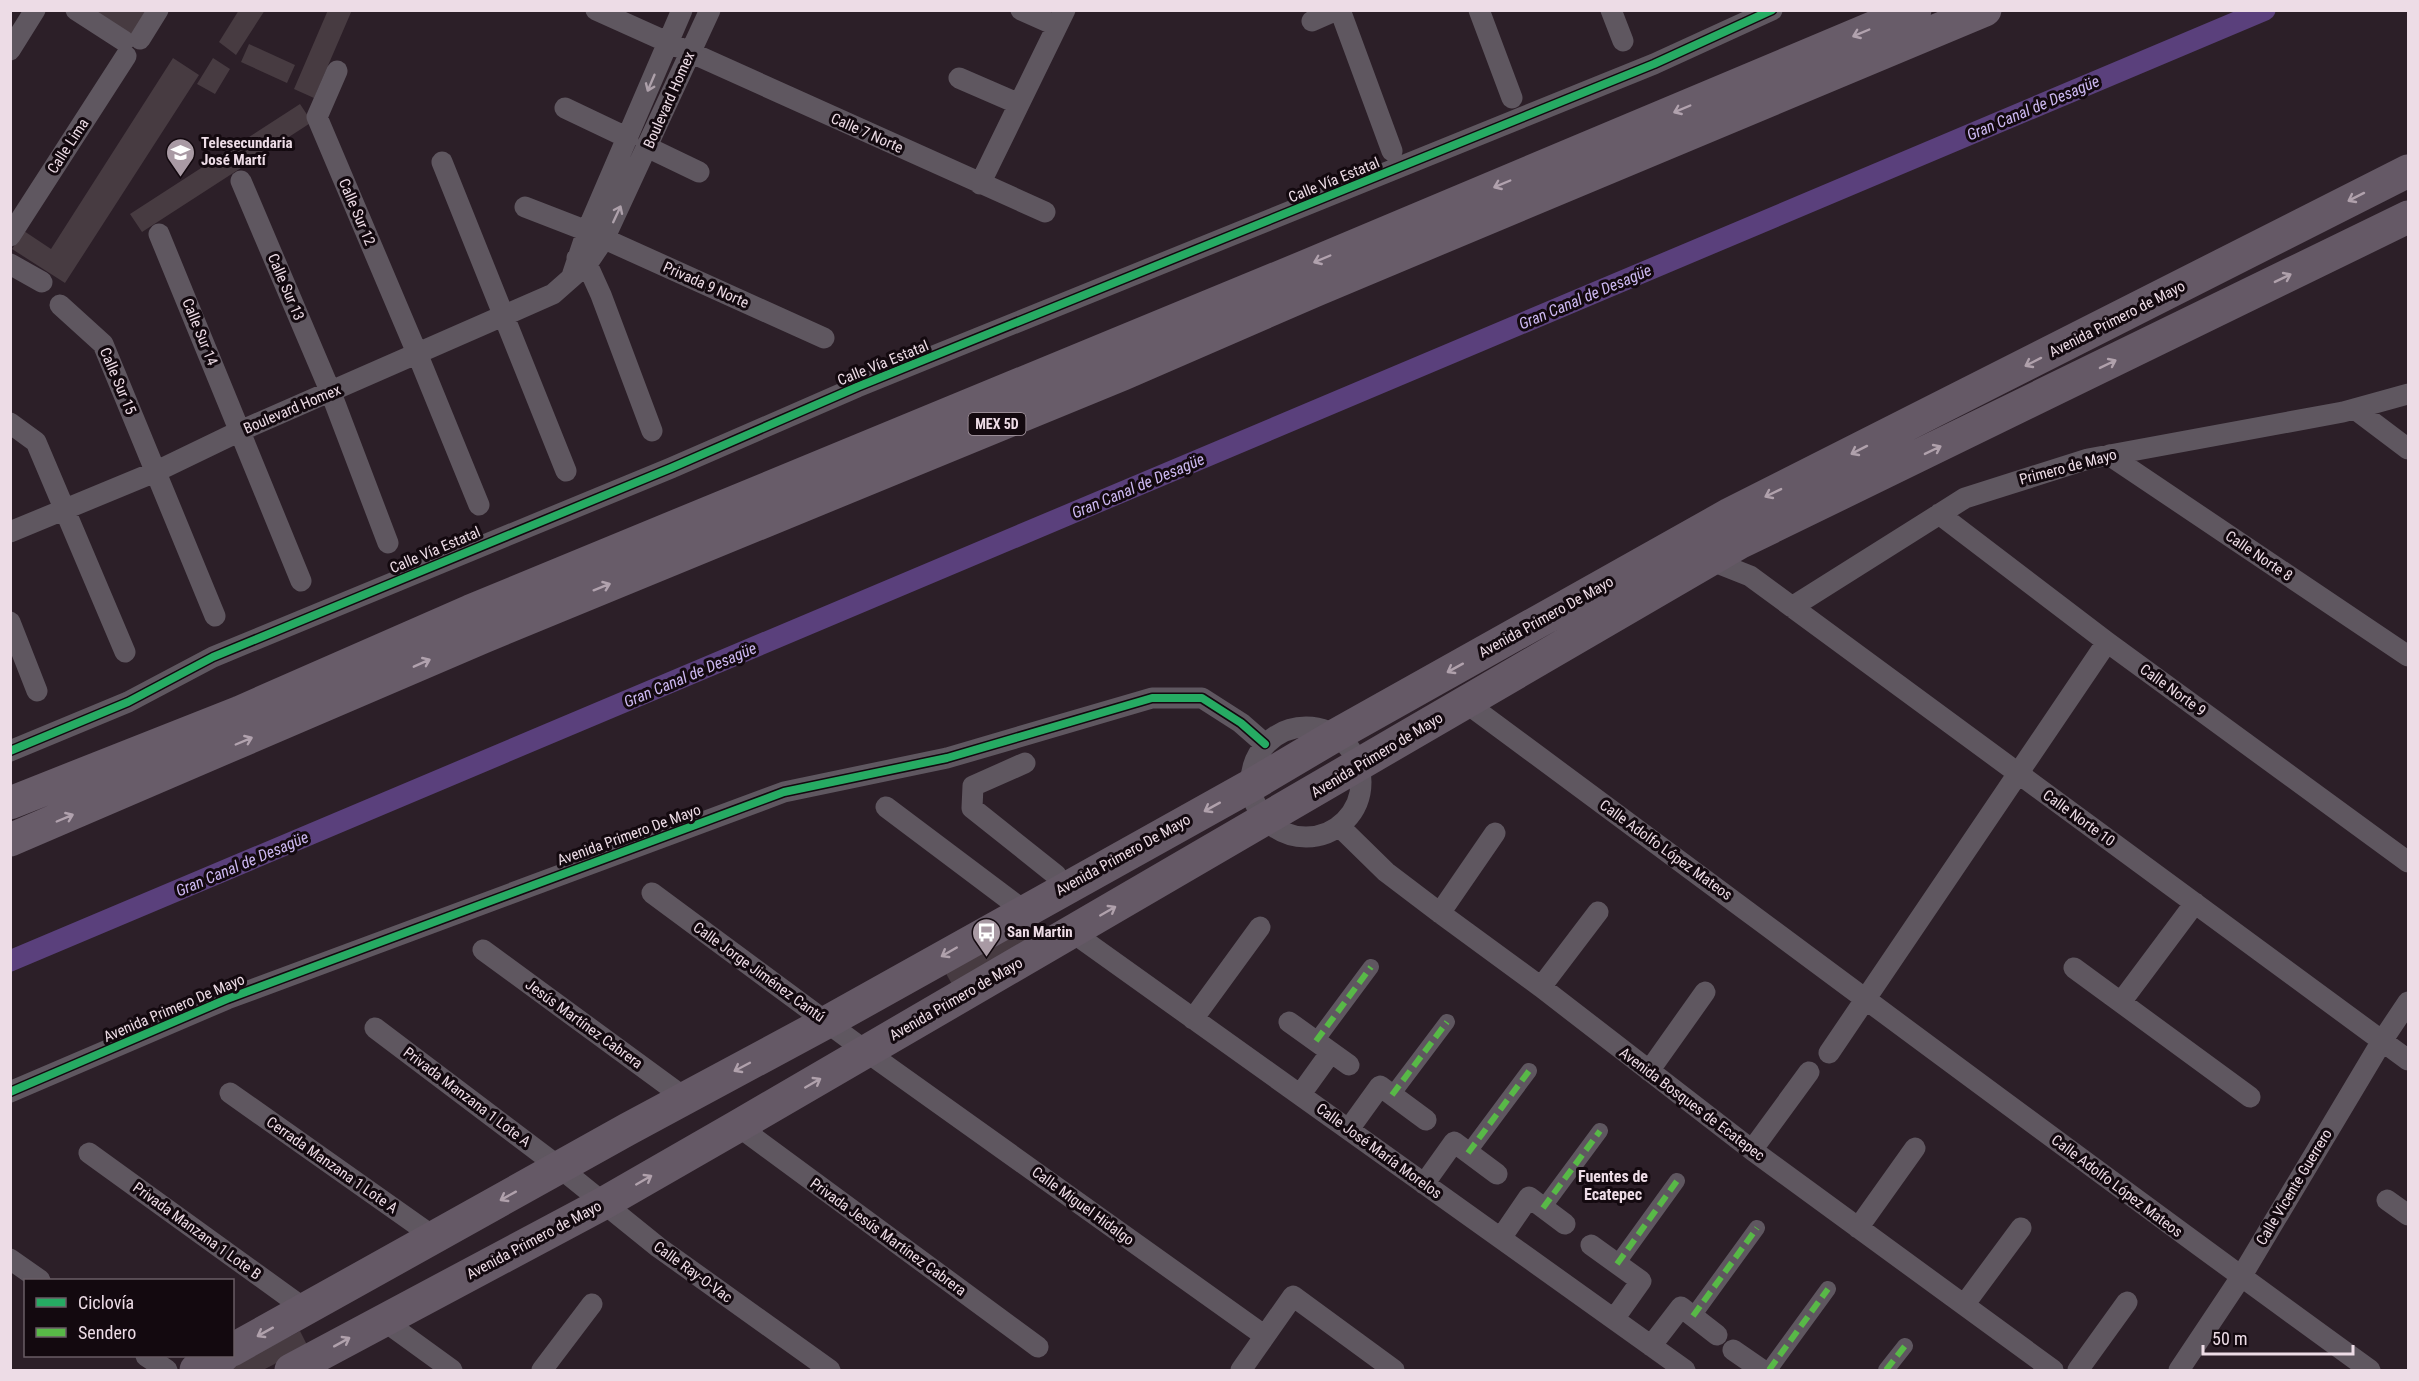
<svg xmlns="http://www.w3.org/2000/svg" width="2419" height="1381" viewBox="0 0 2419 1381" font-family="'Roboto Condensed',sans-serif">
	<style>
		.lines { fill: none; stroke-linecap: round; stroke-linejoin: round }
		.canal { stroke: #5a407c; stroke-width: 21 }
		.building { fill: #473b41 }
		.pedestrian { stroke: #5f5760; stroke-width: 16 }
		.minor { stroke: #5f5760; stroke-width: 21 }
		.trunk { stroke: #655966; stroke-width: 33 }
		.motorway { stroke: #685c69; stroke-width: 33 }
		.quiet { stroke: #58b947; stroke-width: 6; stroke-dasharray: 12 6; stroke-linecap: butt }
		.cycleway-casing { stroke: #13090f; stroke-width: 11 }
		.cycleway { stroke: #26ab63; stroke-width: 8 }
		.oneway { stroke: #b1a2ae }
		.oneway2 { stroke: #ada0aa }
		.oneway3 { stroke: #b0a1ac }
		.labels { text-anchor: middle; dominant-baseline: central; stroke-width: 6; stroke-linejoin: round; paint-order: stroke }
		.shield { fill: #13090f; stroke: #ac9da6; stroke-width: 1.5 }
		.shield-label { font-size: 14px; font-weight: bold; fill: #eddce6 }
		.street-label { font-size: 15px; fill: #eddce6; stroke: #13090f }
		.poi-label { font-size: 15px; font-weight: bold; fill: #eddce6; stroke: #13090f; text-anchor: start }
		.water-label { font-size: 16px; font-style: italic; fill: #ccb8f1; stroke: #13090f }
		.neighbourhood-label { font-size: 16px; font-weight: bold; fill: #eddce6; stroke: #13090f }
	</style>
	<rect width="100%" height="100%" fill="#2c1f28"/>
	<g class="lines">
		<path class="canal" d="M10 961 2265 10"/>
	</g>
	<path class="building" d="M90 10H150L134 37Z
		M239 10H265L236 55 219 42Z
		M328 10H352L314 98 294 89Z
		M249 44 295 65 287 83 241 62Z
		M173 58 199 75 65 283 12 249 24 231 51 249Z
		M213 58 230 69 215 94 197 84Z
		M300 104 312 122 142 232 130 214Z
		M1030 922 1039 938 953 986 944 970Z
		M300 1331 308 1347 263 1370H226Z"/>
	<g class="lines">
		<path class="pedestrian" d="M1316 1041 1371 967
			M1392 1095 1447 1022
			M1468 1153 1529 1071
			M1543 1208 1600 1131
			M1617 1264 1677 1181
			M1693 1316 1757 1228
			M1769 1370 1828 1289
			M1886 1370 1905 1346"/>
		<path class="minor" d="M76 10 124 41
			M596 10 1045 212
			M1021 10 1057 26
			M1340 10 1392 151
			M1479 10 1512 98
			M1611 10 1623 41
			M1312 21 1337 10
			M140 39 158 10
			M10 50 35 10
			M337 71 317 117 417 353 479 505
			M959 78 1019 104
			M565 108 628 138
			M647 147 699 172
			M442 162 566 471
			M241 181 331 393 388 543
			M980 184 1065 10
			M525 207 587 231 824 338
			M159 234 301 581
			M10 236 126 56
			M577 258 587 264 601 295 652 431
			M10 264 42 282
			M572 276 587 231 682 10
			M60 305 103 344 215 616
			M2355 409 2408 449
			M10 423 36 442 125 652
			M2109 455 2408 656
			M1939 514 2107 642 2408 862
			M10 532 155 472 240 431 553 294 587 264 604 239 710 10
			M1702 557 1750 576 2408 1060
			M1792 607 1965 498 2088 459 2343 412 2408 394
			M10 622 37 691
			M1465 702C1767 925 2067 1151 2370 1370
			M1251 782a55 55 0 1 1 110 0a55 55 0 1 1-110 0Z
			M10 751 128 702 213 657 671 468 857 387 1654 64 1772 10
			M1025 763 973 786 972 808 1056 875 1063 888
			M886 807 1023 910
			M1340 827 1386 872 1440 913 1541 987 1752 1150 2053 1370
			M652 893 867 1052 1265 1336
			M1440 913 1495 833
			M1072 932 1685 1370
			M483 950 685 1098
			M2074 968 2250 1097
			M1541 987 1598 912
			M2121 1002 2195 903
			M1193 1019 1260 927
			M1289 1022 1349 1065
			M375 1028 559 1167 658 1247 830 1370
			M1829 1053 2107 642
			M1649 1071 1705 992
			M10 1092 227 999 784 792 947 758 1152 698H1202L1241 723 1265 744
			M230 1093 434 1237
			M1300 1095 1331 1052
			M738 1126 1038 1347
			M1349 1129 1380 1086 1426 1120
			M1752 1150 1809 1072
			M89 1153 305 1309
			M1424 1184 1454 1142 1497 1174
			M2387 1200 2408 1215
			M1858 1228 1915 1148
			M1501 1238 1529 1197 1565 1224
			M1591 1245 1641 1281 1614 1319
			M10 1259 40 1280
			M1964 1305 2021 1228
			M383 1320 452 1370
			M1651 1346 1681 1307 1717 1335
			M1733 1350 1762 1370
			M146 1356 167 1370
			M542 1370 592 1304
			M1241 1370 1293 1296 1394 1370
			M2078 1370 2127 1302
			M2179 1370 2241 1277 2382 1041 2408 1002"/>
		<path class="trunk" d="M232 1350 628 1129 827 1022 1250 786 1336 735 1730 514 2408 171
			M196 1370 223 1356
			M291 1370 604 1203 738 1126 1739 543 2408 217"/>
		<path class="motorway" d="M10 803 240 712 470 611 1304 267 1915 10
			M10 840 483 637 1123 374 1316 290 1985 10"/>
		<path class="quiet" d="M1316 1041 1371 967
			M1392 1095 1447 1022
			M1468 1153 1529 1071
			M1543 1208 1600 1131
			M1617 1264 1677 1181
			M1693 1316 1757 1228
			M1769 1370 1828 1289
			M1886 1370 1905 1346"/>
		<defs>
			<path id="cycleway" d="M10 751 128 702 213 657 671 468 857 387 1654 64 1772 10
				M10 1092 227 999 784 792 947 758 1152 698H1202L1241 723 1265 744"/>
		</defs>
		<use href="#cycleway" class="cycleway-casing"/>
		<use href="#cycleway" class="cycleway"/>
	</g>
	<defs><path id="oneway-shaft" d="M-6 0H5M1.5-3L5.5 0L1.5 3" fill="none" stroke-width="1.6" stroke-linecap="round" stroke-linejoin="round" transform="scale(1.5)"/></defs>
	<g class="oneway">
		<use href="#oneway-shaft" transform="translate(1861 33) rotate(157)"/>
		<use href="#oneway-shaft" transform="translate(1682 109) rotate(157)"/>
		<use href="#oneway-shaft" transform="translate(1502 184) rotate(157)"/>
		<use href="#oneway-shaft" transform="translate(1322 259) rotate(157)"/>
		<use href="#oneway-shaft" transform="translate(602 587) rotate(-22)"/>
		<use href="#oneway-shaft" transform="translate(422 663) rotate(-24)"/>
		<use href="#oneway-shaft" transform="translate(244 741) rotate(-23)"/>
		<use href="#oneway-shaft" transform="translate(65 818) rotate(-23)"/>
	</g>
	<g class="oneway2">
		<use href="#oneway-shaft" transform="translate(651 83) rotate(113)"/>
		<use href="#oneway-shaft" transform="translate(617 214) rotate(-65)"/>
	</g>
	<g class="oneway3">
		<use href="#oneway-shaft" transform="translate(2356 197) rotate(153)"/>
		<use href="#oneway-shaft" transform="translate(2283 278) rotate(-26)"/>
		<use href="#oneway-shaft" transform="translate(2033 362) rotate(153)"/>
		<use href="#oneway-shaft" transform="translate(2108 364) rotate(-26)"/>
		<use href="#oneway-shaft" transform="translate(1859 450) rotate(153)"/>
		<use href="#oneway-shaft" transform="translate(1933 450) rotate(-26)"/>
		<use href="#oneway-shaft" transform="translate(1773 493) rotate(154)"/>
		<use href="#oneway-shaft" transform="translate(1455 668) rotate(151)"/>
		<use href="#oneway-shaft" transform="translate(1212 807) rotate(151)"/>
		<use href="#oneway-shaft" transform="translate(1108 911) rotate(-30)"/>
		<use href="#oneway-shaft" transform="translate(949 952) rotate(150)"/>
		<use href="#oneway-shaft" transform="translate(742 1067) rotate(152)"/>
		<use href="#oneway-shaft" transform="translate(813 1083) rotate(-30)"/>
		<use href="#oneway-shaft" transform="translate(644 1180) rotate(-30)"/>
		<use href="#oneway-shaft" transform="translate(508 1196) rotate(151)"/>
		<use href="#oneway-shaft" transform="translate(265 1332) rotate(151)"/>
		<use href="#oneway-shaft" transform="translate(342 1342) rotate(-29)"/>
	</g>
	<defs>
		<symbol id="school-pin" viewBox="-11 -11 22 30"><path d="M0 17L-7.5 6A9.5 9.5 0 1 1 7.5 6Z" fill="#a99aa4" stroke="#13090f"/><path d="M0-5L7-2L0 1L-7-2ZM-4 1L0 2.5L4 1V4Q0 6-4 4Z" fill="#fff"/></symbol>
		<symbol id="bus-pin" viewBox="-11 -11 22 30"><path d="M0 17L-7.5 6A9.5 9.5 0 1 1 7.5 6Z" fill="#a99aa4" stroke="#13090f"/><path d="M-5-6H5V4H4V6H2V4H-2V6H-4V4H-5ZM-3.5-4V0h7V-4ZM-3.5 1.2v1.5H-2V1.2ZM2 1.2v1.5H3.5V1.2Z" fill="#fff"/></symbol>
	</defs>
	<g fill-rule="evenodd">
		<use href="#school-pin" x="164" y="136" width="33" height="45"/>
		<use href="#bus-pin" x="970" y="916" width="33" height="45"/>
	</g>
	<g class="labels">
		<rect class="shield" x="968.5" y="413" width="57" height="22" rx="4.5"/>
		<g class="shield-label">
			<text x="997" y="424">MEX 5D</text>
		</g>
		<g class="street-label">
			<text transform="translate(669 100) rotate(-66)">Boulevard Homex</text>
			<text transform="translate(867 133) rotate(24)">Calle 7 Norte</text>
			<text transform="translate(68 146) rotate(-57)">Calle Lima</text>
			<text transform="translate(1334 180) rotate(-22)">Calle Vía Estatal</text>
			<text transform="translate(357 212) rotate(67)">Calle Sur 12</text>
			<text transform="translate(706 285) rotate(24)">Privada 9 Norte</text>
			<text transform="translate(286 287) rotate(67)">Calle Sur 13</text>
			<text transform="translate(2117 319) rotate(-27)">Avenida Primero de Mayo</text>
			<text transform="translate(200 332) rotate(68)">Calle Sur 14</text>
			<text transform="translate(883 363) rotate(-22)">Calle Vía Estatal</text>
			<text transform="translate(118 381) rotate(67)">Calle Sur 15</text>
			<text transform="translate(292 409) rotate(-23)">Boulevard Homex</text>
			<text transform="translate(2068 467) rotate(-15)">Primero de Mayo</text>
			<text transform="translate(435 550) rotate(-23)">Calle Vía Estatal</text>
			<text transform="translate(2259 556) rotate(34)">Calle Norte 8</text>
			<text transform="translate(1546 617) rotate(-29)">Avenida Primero De Mayo</text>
			<text transform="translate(2173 690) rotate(36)">Calle Norte 9</text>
			<text transform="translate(1377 755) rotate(-31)">Avenida Primero de Mayo</text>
			<text transform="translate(2079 818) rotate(36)">Calle Norte 10</text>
			<text transform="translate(629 835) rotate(-20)">Avenida Primero De Mayo</text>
			<text transform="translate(1666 850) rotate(36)">Calle Adolfo López Mateos</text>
			<text transform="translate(1123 855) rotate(-29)">Avenida Primero De Mayo</text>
			<text transform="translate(759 972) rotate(36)">Calle Jorge Jiménez Cantú</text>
			<text transform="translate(956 999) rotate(-30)">Avenida Primero de Mayo</text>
			<text transform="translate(174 1008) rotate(-23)">Avenida Primero De Mayo</text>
			<text transform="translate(584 1024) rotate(36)">Jesús Martínez Cabrera</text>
			<text transform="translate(467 1097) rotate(37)">Privada Manzana 1 Lote A</text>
			<text transform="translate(1692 1104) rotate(37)">Avenida Bosques de Ecatepec</text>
			<text transform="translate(1379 1151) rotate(36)">Calle José María Morelos</text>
			<text transform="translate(332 1165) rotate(35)">Cerrada Manzana 1 Lote A</text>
			<text transform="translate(2117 1186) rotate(37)">Calle Adolfo López Mateos</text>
			<text transform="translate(2294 1187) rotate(-59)">Calle Vicente Guerrero</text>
			<text transform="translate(1083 1206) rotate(36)">Calle Miguel Hidalgo</text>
			<text transform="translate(197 1231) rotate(36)">Privada Manzana 1 Lote B</text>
			<text transform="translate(888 1237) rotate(36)">Privada Jesús Martínez Cabrera</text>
			<text transform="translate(534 1240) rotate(-28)">Avenida Primero de Mayo</text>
			<text transform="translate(693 1272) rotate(36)">Calle Ray-O-Vac</text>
		</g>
		<g class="poi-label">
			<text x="201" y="143">Telesecundaria<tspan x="201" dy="17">José Martí</tspan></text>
			<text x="1007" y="932">San Martin</text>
		</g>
		<g class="water-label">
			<text transform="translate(2033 108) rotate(-23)">Gran Canal de Desagüe</text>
			<text transform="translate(1585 297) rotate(-23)">Gran Canal de Desagüe</text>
			<text transform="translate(1138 486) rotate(-23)">Gran Canal de Desagüe</text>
			<text transform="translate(690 675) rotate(-23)">Gran Canal de Desagüe</text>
			<text transform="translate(242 864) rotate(-23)">Gran Canal de Desagüe</text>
		</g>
		<g class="neighbourhood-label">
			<text x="1613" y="1176">Fuentes de<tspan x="1613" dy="18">Ecatepec</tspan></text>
		</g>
	</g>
	<rect width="2419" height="1381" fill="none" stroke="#eddce6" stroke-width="24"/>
	<rect x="24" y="1279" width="210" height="78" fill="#13090f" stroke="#6a5d65" stroke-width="1.5"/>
	<rect x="36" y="1298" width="30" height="9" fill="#26ab63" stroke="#6a5d65" stroke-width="1.5"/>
	<text x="78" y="1309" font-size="18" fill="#eddce6">Ciclovía</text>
	<rect x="36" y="1328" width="30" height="9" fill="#58b947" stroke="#6a5d65" stroke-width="1.5"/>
	<text x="78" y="1339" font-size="18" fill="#eddce6">Sendero</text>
	<path d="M2203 1345v9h150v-9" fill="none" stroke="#eddce6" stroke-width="3"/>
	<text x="2212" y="1345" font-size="18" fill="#eddce6" stroke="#13090f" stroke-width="4.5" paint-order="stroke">50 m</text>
</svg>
